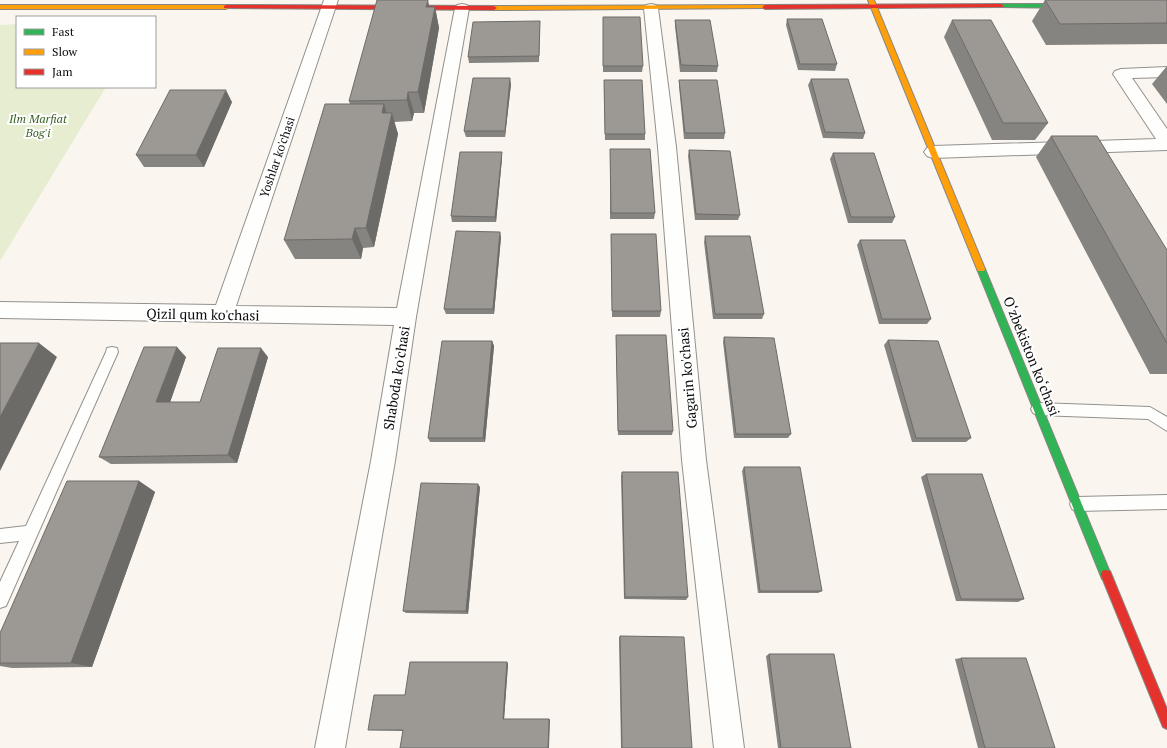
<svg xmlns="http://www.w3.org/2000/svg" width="1167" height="748" viewBox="0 0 1167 748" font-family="'PT Serif',serif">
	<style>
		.green { fill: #e7edd0 }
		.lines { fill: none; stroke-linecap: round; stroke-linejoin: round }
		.lane-casing { stroke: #93918e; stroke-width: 2 }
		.street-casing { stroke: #93918e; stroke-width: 2 }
		.fast-casing { stroke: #898784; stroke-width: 2 }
		.slow-casing { stroke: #898784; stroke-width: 2 }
		.jam-casing { stroke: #898784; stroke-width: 2 }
		.lane { fill: #fefefd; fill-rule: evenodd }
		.street { fill: #fefefd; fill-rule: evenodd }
		.fast { fill: #30b455; fill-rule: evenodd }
		.slow { fill: #ff9f0a; fill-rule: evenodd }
		.jam { fill: #e5322d; fill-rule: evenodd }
		.wall { fill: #868480 }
		.shaded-wall { fill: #6d6b68 }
		.building { fill: #9c9995; stroke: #6d6b68 }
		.labels { text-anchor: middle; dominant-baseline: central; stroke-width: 4; stroke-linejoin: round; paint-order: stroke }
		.far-park-label { font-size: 12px; font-style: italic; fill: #385e21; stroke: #fff }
		.far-street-label { font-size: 12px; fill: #0b0b0b; stroke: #fff }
		.street-label { font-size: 14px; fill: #0b0b0b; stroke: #fff }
	</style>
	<rect width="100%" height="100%" fill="#faf6ef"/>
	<path class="green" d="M17 24V87H106L0 261V25Z"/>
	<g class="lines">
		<defs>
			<path id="lane" d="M112 347 117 348 118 352 6 606 0 608V582L19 541 0 543V529L26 526 106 352 107 348Z
				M1038 403 1150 407 1167 417V431L1148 419 1038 415 1033 413 1031 409 1033 405Z
				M1167 495V509L1077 511 1072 509 1070 504 1072 499 1077 497Z"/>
			<path id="street" d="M324 0H338L236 306 397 308 455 8 457 5 462 4 467 5 469 8 416 317 395 461 345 748H315L371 461 394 325 0 318V302L216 305Z
				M651 4 656 5 658 8 676 147 706 460 744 748H714L682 460 658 147 644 8 646 5Z
				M1167 67V77L1132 78 1167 129V150L933 158 927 156 924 152 927 148 933 146 1156 139 1113 74 1115 71 1121 69Z"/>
			<path id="fast" d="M1001 4H1072L1075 6 1072 8 999 7 998 6Z
				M981 266 985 269 1111 575 1110 579 1106 580 1102 579 977 269Z"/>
			<path id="slow" d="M868 0H874L985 269 984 271H978L977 269Z
				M0 5H226L229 7 226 9H0Z
				M765 5 768 7 767 8 494 10 491 8 494 6Z"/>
			<path id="jam" d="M1001 4 1004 6 1003 7 765 9 762 7 765 5Z
				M226 5 494 6 497 8 494 10 224 8V6Z
				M1106 570 1110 571 1167 709V729L1163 727 1101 575 1102 571Z"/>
		</defs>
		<use href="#lane" class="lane-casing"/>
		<use href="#street" class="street-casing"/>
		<use href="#fast" class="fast-casing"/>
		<use href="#slow" class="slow-casing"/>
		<use href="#jam" class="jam-casing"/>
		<use href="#lane" class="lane"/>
		<use href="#street" class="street"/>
		<use href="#fast" class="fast"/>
		<use href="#slow" class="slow"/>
		<use href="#jam" class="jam"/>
	</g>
	<path class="wall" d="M1045 0H1167V44L1046 45 1032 21Z
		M429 7H435L439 28 424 113H414L412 121 394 122 398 134 374 247 363 248 361 259H295L284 240 350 104 349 101Z
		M603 17 643 66 642 72H603Z
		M787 19 837 64 835 71 798 70 786 25Z
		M675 20 718 66 717 72H680L675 26Z
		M952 20 1048 123 1035 140H992L944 37Z
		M540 28 539 62 469 63 468 57Z
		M1167 66V104L1152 84Z
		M811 79 865 133 863 139 823 138 808 85Z
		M679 80 725 133 724 139H684L679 86Z
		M511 84 505 137H466L464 131Z
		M604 86 645 134V140H605Z
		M232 102 204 167H144L136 155Z
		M1051 136 1167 250V374H1150L1036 157Z
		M610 149 655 213 654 219H610Z
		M689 150 740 215 738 220H695L688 156Z
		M833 153 895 217 892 223H848L830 159Z
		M502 158 496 222H452L451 216Z
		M611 234 661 311 660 317H612Z
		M705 236 764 314 762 319H713L704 242Z
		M501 237 494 314H446L444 309Z
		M860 240 931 319 927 324H879L857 245Z
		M616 335 673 431 672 435H618Z
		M724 337 791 434 788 438H734L723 342Z
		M888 340 971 438 966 442H912L884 345Z
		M492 341 494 346 485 442H430L428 438Z
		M186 357 170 402H200L268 357 237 463 111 464 99 457Z
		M744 467 822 591 818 593H758L742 471Z
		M622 472 688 597 686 600 624 599 621 476Z
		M926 474 1024 599 1018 602 956 601 921 477Z
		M139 481 155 492 92 667 12 668 0 666V633Z
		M480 487 468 614 406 613 403 611Z
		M620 636 692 748H621L619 638Z
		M769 654 851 748H778L766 656Z
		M961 658 1055 748H978L955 659Z
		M507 662 508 664 504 719H549L550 720 403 731 368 730 405 695Z"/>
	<path class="shaded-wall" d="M428 0 432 21 426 7Z
		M435 7 439 28 424 113 418 92Z
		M510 78 511 84 505 137V131Z
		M226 90 232 102 204 167 196 155Z
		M408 92 414 113 412 121 407 100Z
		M384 104 389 122 392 113 398 134 374 247 366 228 382 113Z
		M502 152V158L496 222 495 217Z
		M355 228 363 248 361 259 352 239Z
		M500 232 501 237 494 314 493 309Z
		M492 341 494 346 485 442 483 438Z
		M39 343 57 357 0 471V417Z
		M177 347 186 357 167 411 156 402Z
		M261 348 268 357 237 463 228 455Z
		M139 481 155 492 92 667 71 663Z
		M478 484 480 487 468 614 466 611Z
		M507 662 508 664 504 720 503 719Z
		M549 719 550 720 549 748H548Z"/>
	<path class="building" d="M377 0H428L426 7H435L418 92H408L407 100 349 101Z
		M1045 0H1167V23L1060 24Z
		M603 17H640L643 66H603Z
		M787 19H822L837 64H800Z
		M675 20H710L718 66 681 65Z
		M952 20H991L1048 123H1003Z
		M540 21 539 56 468 57 473 22Z
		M473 78H510L505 131H464Z
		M811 79H848L865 133 825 132Z
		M604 80H642L645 134H605Z
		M679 80H717L725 133H685Z
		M170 90H226L196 155H136Z
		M325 104H384L382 113H392L366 228H355L352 239 284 240Z
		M1051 136H1097L1167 250V343Z
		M610 149H650L655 213H611Z
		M689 150 730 151 740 215 696 214Z
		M460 152H502L495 217 451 216Z
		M833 153H874L895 217H851Z
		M456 231 500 232 493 309H444Z
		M611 234H656L661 311H612Z
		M705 236H750L764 314H715Z
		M860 240H905L931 319H882Z
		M616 335H666L673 431H618Z
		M724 337 774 338 791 434H736Z
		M888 340 938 341 971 438H916Z
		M442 341H492L483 438H428Z
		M0 343H39L0 417Z
		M144 347H177L156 402H200L218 348H261L228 455 99 457Z
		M744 467H800L822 591H760Z
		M622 472H678L688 597H625Z
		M926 474H982L1024 599H961Z
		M67 481H139L71 663H0V633Z
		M421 483 478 484 466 611H403Z
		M620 636 684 637 692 748H622Z
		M769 654H834L851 748H781Z
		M961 658H1026L1055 748H985Z
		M410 662H507L503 719H549L548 748H400L403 730H368L374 695H405Z"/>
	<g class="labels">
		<g class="far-park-label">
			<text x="38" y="118">Ilm Marfiat<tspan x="38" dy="14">Bog'i</tspan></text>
		</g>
		<g class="far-street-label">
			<text transform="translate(277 157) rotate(-71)">Yoshlar ko'chasi</text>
		</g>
		<g class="street-label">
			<text transform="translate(203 314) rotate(1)">Qizil qum ko'chasi</text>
			<text transform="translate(1032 356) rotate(68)">O‘zbekiston ko‘chasi</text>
			<text transform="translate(396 378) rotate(-81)">Shaboda ko'chasi</text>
			<text transform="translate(687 378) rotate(-95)">Gagarin ko'chasi</text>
		</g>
	</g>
	<rect x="16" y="16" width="140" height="72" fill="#ffffff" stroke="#9d9d9d"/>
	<rect x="24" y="29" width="20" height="6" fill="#30b455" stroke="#9d9d9d"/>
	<text x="52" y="36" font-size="12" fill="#0b0b0b">Fast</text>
	<rect x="24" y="49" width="20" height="6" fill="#ff9f0a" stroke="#9d9d9d"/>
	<text x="52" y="56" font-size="12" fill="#0b0b0b">Slow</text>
	<rect x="24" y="69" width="20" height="6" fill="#e5322d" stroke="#9d9d9d"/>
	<text x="52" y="76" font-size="12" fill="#0b0b0b">Jam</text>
</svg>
